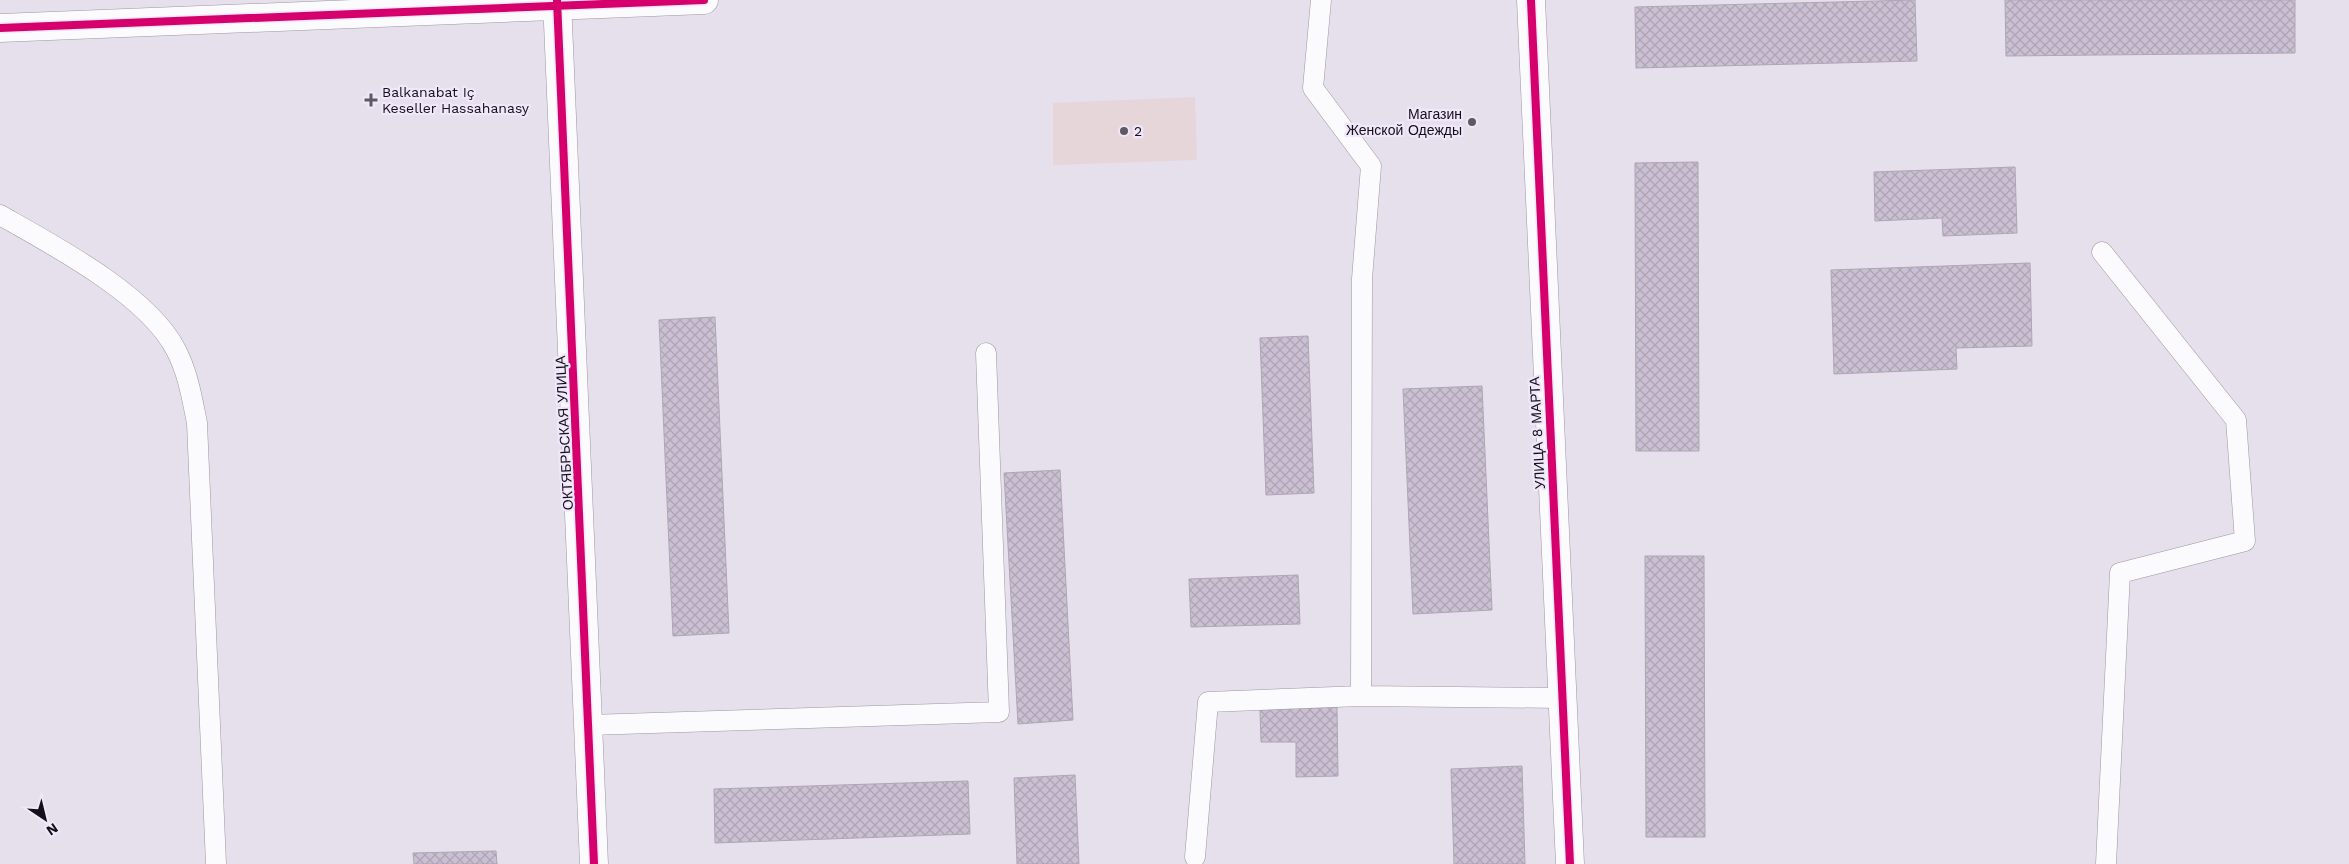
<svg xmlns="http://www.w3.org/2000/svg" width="2349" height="864" viewBox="0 0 2349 864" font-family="'Work Sans',sans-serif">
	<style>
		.education { fill: #e7d6d9 }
		.building { fill: url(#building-cross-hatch); stroke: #ada7b2 }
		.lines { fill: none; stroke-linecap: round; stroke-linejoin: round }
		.lane-casing { stroke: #9c97a1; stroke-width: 21 }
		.street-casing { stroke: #9c97a1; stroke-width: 29 }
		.lane { stroke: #fbfafc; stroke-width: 20 }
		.street { stroke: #fbfafc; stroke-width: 28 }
		.cycleway-casing { stroke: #f1e7fb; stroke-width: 11 }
		.cycleway { stroke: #d6006c; stroke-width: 8 }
		.poi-dot { fill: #5e5862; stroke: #f1e7fb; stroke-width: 2 }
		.labels { text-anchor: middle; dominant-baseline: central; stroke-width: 4.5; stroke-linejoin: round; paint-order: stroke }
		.poi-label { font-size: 14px; fill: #140f18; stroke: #f1e7fb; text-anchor: start }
		.street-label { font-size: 14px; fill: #140f18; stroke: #f1e7fb }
	</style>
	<defs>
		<pattern id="building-cross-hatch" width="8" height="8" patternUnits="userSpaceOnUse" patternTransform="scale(1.25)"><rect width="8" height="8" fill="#cbc0d3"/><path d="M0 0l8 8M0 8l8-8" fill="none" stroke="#ada4b4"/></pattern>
	</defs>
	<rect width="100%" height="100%" fill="#e6dfec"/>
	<path class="education" d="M1195 97 1197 160 1053 165V103Z"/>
	<path class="building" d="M1915 0 1917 61 1636 68 1635 7Z
		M2005 0H2295V53L2006 56Z
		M1698 162 1699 451H1636L1635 163Z
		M2015 167 2017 233 1943 236 1942 218 1875 221 1874 172Z
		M2030 263 2032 346 1956 348 1957 369 1834 374 1831 270Z
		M715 317 729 633 673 636 659 320Z
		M1308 336 1314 493 1266 495 1260 338Z
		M1482 386 1492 610 1413 614 1403 389Z
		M1060 470 1073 720 1018 724 1004 473Z
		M1645 556H1704L1705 837H1646Z
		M1298 575 1300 624 1191 627 1189 579Z
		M1337 707 1338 776 1296 777V742H1261L1260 710Z
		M1522 766 1525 864H1454L1451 769Z
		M1075 775 1079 864H1017L1014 778Z
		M968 781 970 834 715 843 714 789Z
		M496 851 497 864H414L413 853Z"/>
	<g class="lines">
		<defs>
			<path id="lane" d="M1321 0 1313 88 1371 166 1362 279 1361 696 1562 698
				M0 215C53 245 148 295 176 350 188 373 192 398 197 423L216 864
				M2102 252 2236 420 2245 541 2120 573 2106 864
				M589 725 999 712 986 353
				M1195 857 1208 702 1361 696"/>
			<path id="street" d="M557 0 594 864
				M1531 0 1570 864
				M0 28 704 0"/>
		</defs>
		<use href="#lane" class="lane-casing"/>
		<use href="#street" class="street-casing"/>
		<use href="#lane" class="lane"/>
		<use href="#street" class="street"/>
		<defs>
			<path id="cycleway" d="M557 0 594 864
				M1531 0 1570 864
				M0 28 704 0"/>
		</defs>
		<use href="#cycleway" class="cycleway-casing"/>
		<use href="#cycleway" class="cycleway"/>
	</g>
	<g class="poi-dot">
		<path d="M368.5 92.5h5v5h5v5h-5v5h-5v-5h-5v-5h5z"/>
		<circle cx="1472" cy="122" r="5"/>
		<circle cx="1124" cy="131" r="5"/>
	</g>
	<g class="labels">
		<g class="poi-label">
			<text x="382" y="92">Balkanabat Iç<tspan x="382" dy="16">Keseller Hassahanasy</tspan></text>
			<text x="1462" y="114" text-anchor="end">Магазин<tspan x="1462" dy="16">Женской Одежды</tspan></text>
			<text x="1134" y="131">2</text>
		</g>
		<g class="street-label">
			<text transform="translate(564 433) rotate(-93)">ОКТЯБРЬСКАЯ УЛИЦА</text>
			<text transform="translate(1537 433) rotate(-93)">УЛИЦА 8 МАРТА</text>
		</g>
	</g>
	<g transform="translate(45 819) rotate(145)" stroke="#f1e7fb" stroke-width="4" paint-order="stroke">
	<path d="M0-4L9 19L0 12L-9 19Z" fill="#140f18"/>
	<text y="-8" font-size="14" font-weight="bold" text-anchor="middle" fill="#140f18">N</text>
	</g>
</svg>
